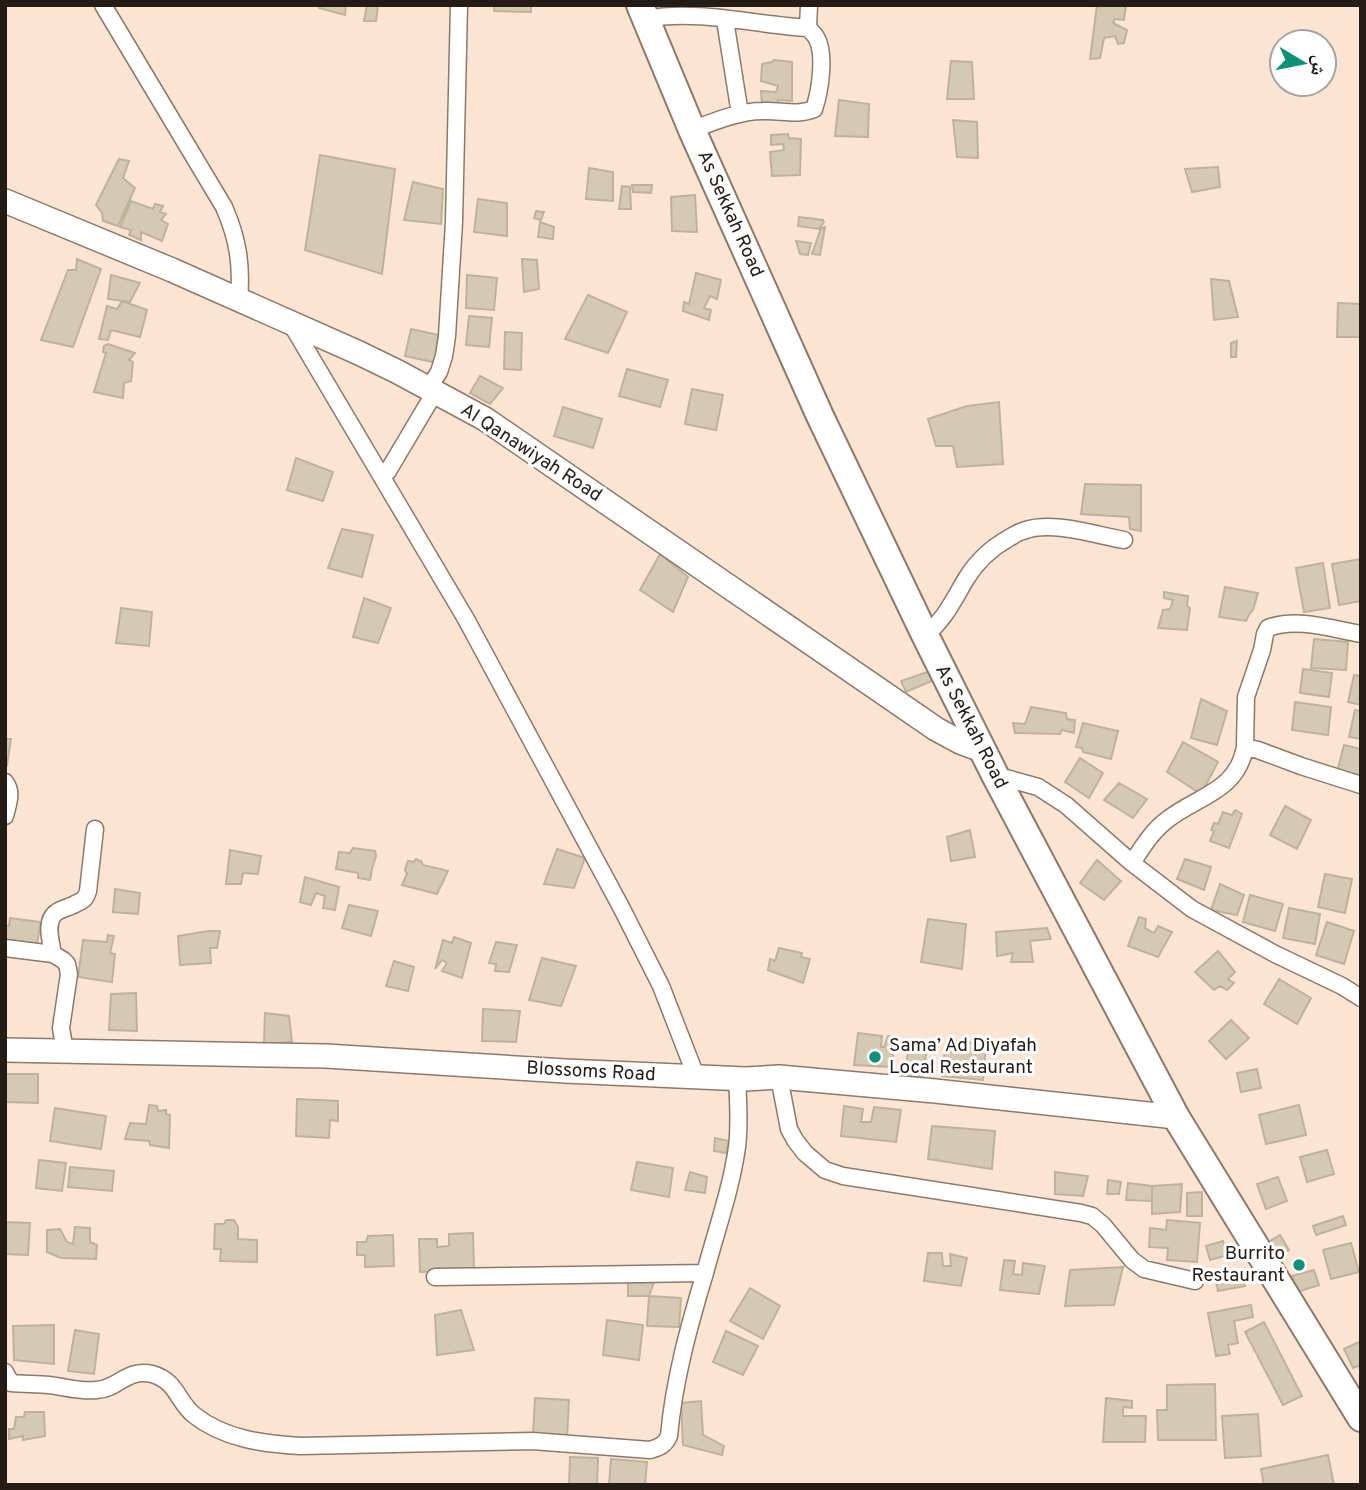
<svg xmlns="http://www.w3.org/2000/svg" width="1366" height="1490" viewBox="0 0 1366 1490" font-family="Overpass,'Noto Naskh Arabic',sans-serif">
	<style>
		.building { fill: #d5c9b1; stroke: #beb29a; stroke-width: 2 }
		.lines { fill: none; stroke-linecap: round; stroke-linejoin: round }
		.street-casing { stroke: #8d7968; stroke-width: 19 }
		.secondary-casing { stroke: #8d7968; stroke-width: 26 }
		.primary-casing { stroke: #8d7968; stroke-width: 30 }
		.street { stroke: #fff; stroke-width: 16 }
		.secondary { stroke: #fff; stroke-width: 23 }
		.primary { stroke: #fff; stroke-width: 26 }
		.poi-dot { fill: #0f9077; stroke: #fff; stroke-width: 2.5 }
		.labels { text-anchor: middle; dominant-baseline: central; stroke-width: 6; stroke-linejoin: round; paint-order: stroke }
		.street-label { font-size: 19px; fill: #241c15; stroke: #fff }
		.poi-label { font-size: 19px; fill: #241c15; stroke: #fff; text-anchor: start }
	</style>
	<rect width="100%" height="100%" fill="#fbe5d2"/>
	<path class="building" d="M319 5H346L345 15 319 8Z
		M367 5H378L376 21H364Z
		M494 5H531V12L494 11Z
		M1097 5H1126L1124 20 1115 19 1113 23 1127 30 1124 43 1118 44 1115 36 1104 38 1100 58 1090 59Z
		M774 60 792 62V101L778 100V106L762 105 761 91 776 92 778 86 761 81 762 64 772 62Z
		M951 61 972 62 974 99H947Z
		M839 100 869 104 868 137 835 136Z
		M953 120 977 122 978 158 957 157Z
		M788 134 789 138 801 139 800 175 772 176 770 152 784 150 783 144 771 145V135Z
		M320 155 395 169 382 274 305 250Z
		M119 159 129 161 123 178 135 188 118 226 103 221 102 213 96 205Z
		M1218 167 1220 187 1192 192 1185 169Z
		M589 168 613 172V201L586 199Z
		M413 182 443 189 441 224 404 220Z
		M632 185H652L651 193 633 192Z
		M622 186 630 187 631 209H619Z
		M695 195 697 232 672 231 671 197Z
		M478 199 507 203V236L474 232Z
		M131 201 153 209 155 204 163 206 160 212 166 214 161 220 168 224 162 241 141 232V240L129 235 131 230 120 227Z
		M536 211 544 212 541 220 534 218Z
		M799 217 823 220 824 222 819 229 798 226Z
		M540 222 554 227 553 239 538 237Z
		M825 227 820 255 812 254 821 228Z
		M796 241 811 243 808 255 800 254Z
		M77 259 101 269 73 347 41 340 68 270H76Z
		M522 259 537 260 539 289 524 292Z
		M696 273 721 280 717 299 710 296 704 308 711 310 709 320 683 311 684 302 689 304Z
		M111 275 140 283 130 302 108 299Z
		M467 275 497 278 494 310 466 308Z
		M1211 279 1229 281 1238 317 1214 320Z
		M588 295 627 312 608 353 565 339Z
		M122 301 147 310 140 337 111 330 108 340 99 339 107 306 117 309Z
		M1338 303 1361 304V337H1337Z
		M469 316 492 318 489 347 466 345Z
		M411 329 443 336 437 363 405 356Z
		M505 332 522 333 521 370 504 369Z
		M1237 341 1236 357H1231V343Z
		M108 344 135 353 129 360 133 362 131 381 124 383 123 398 94 392 106 353 103 352 104 346Z
		M627 369 668 380 660 407 619 396Z
		M480 376 503 388 490 404 470 393Z
		M692 389 723 395 716 430 685 424Z
		M999 402 1003 464 957 467 953 446H936L928 419 967 406Z
		M563 407 602 419 593 448 554 436Z
		M296 458 333 472 323 501 287 490Z
		M1085 484 1141 485V531L1130 529 1129 517 1081 514Z
		M342 529 373 535 362 577 328 568Z
		M660 554 688 577 673 612 640 590Z
		M1361 559V601L1339 605 1332 564Z
		M1323 563 1330 608 1304 612 1296 568Z
		M1225 587 1258 593 1253 610 1250 613 1246 621 1219 617Z
		M1164 592 1188 596 1187 606 1190 608 1187 630 1158 628 1163 610 1170 609 1173 600 1164 598Z
		M364 598 391 608 378 643 353 637Z
		M121 608 152 612 149 646 116 643Z
		M1314 639 1348 642 1346 670 1311 668Z
		M1303 669 1332 673 1329 697 1300 693Z
		M930 671 932 681 906 692 901 681Z
		M1354 675 1361 676V705L1348 702Z
		M1201 699 1227 711 1217 745 1191 738Z
		M1295 702 1331 707 1328 735 1292 730Z
		M1031 707 1066 713 1067 719 1075 720 1074 733 1062 730 1060 734 1015 733 1013 723 1025 724Z
		M1355 710 1361 711V739L1349 737Z
		M1083 723 1118 731 1111 759 1083 752 1082 748 1076 747Z
		M5 739H11L7 765 5 764Z
		M1183 742 1218 762 1201 794 1167 772Z
		M1344 745 1361 749V777L1337 772Z
		M1080 758 1103 773 1089 798 1065 782Z
		M1119 783 1147 799 1133 818 1104 800Z
		M1285 806 1311 820 1297 849 1270 835Z
		M1235 810 1242 814 1229 848 1210 841 1214 831 1211 830 1214 823 1218 824 1223 812 1232 815Z
		M970 830 975 857 951 861 947 837Z
		M353 848 375 851 376 856 372 869 370 880 358 878V873L336 869 339 852 350 853Z
		M557 849 585 858 574 888 544 884Z
		M230 850 261 856 258 874 243 873 241 884H226Z
		M416 859 421 861 423 865 448 871 437 894 402 885 407 874 405 870 408 861 414 862Z
		M1185 859 1211 867 1204 890 1177 879Z
		M1097 860 1121 881 1104 900 1080 883Z
		M1325 874 1352 879 1345 913 1318 907Z
		M305 877 339 887 335 910 323 908 325 896 316 893 311 905 300 902Z
		M1220 884 1244 895 1237 915 1211 910Z
		M115 889 140 893 138 914 113 912Z
		M1250 895 1283 904 1275 931 1243 922Z
		M349 905 378 911 371 936 342 928Z
		M1289 908 1320 914 1315 944 1283 938Z
		M1139 917 1146 919 1145 928 1154 933 1158 926 1172 932 1158 957 1128 946Z
		M10 918 41 922 36 949 5 945V926H9Z
		M928 919 966 924 962 969 921 962Z
		M1327 922 1354 931 1344 964 1316 955Z
		M1047 928 1051 939 1030 941 1033 962H1011L1013 953 997 956 996 932Z
		M208 931H220L217 948H210L211 963 180 965 178 936Z
		M108 935 114 936 110 953 115 954 112 982 78 977 83 940 107 942Z
		M454 937 471 943 462 978 442 971 447 963 442 960 435 969 443 940 452 943Z
		M496 942 517 945 509 972 495 971 496 964 489 963Z
		M779 948 802 953 801 957 810 959 803 983 768 970 770 959 775 961Z
		M1218 951 1235 972 1228 979 1234 983 1227 990 1220 986 1214 990 1195 972Z
		M542 958 576 966 561 1006 529 1000Z
		M394 961 414 967 408 991 386 986Z
		M1279 979 1311 998 1297 1024 1264 1004Z
		M136 993 137 1031 109 1030 111 994Z
		M483 1009 520 1011 516 1042 482 1041Z
		M265 1013 289 1016 292 1042 264 1044Z
		M1231 1020 1249 1038 1226 1059 1209 1041Z
		M858 1033 882 1036 881 1047H884L888 1036 897 1037 890 1067 854 1065Z
		M956 1041 986 1044 983 1080 942 1076 945 1049 955 1050Z
		M909 1044 927 1049 921 1084 904 1080Z
		M1257 1069 1261 1088 1241 1092 1237 1073Z
		M5 1074H38V1103L5 1102Z
		M297 1099 338 1101V1121L330 1120 329 1138 296 1136Z
		M149 1105 157 1106 158 1111 166 1110V1114L170 1115 169 1148 150 1145 149 1141 125 1139 130 1123 146 1124Z
		M1299 1105 1306 1135 1266 1144 1259 1115Z
		M844 1106 863 1109 861 1122H871L874 1107 901 1110 896 1142 841 1136Z
		M55 1108 106 1116 101 1149 50 1141Z
		M932 1126 995 1131 992 1169 928 1159Z
		M715 1138 729 1141 726 1153 714 1151Z
		M1327 1150 1334 1174 1307 1182 1300 1157Z
		M39 1160 66 1163 62 1191 36 1188Z
		M637 1162 673 1168 669 1197 631 1190Z
		M70 1167 114 1171 112 1191 68 1187Z
		M690 1172 707 1177 705 1193 685 1190Z
		M1055 1172 1088 1176 1083 1196 1055 1194Z
		M1278 1177 1287 1201 1266 1209 1257 1184Z
		M1108 1180 1121 1182 1119 1194H1107Z
		M1128 1183 1152 1186V1201L1126 1200Z
		M1182 1184 1180 1212 1152 1214V1186Z
		M1202 1192V1216H1187V1193Z
		M1343 1216 1346 1225 1316 1235 1313 1226Z
		M226 1220H234L238 1227V1239L257 1240V1262L220 1261 221 1249H214L215 1224H224Z
		M1167 1220 1200 1223 1197 1262 1167 1260 1168 1248 1149 1247 1150 1228 1166 1230Z
		M5 1222 30 1223 28 1255 5 1254Z
		M75 1227 90 1228V1242L97 1245 96 1259 61 1258 47 1252V1230L60 1229 67 1242 73 1244Z
		M473 1233 474 1270 420 1272 419 1239H437V1247L449 1246V1234Z
		M393 1235 394 1266 365 1267V1255H357V1242H366L368 1236Z
		M1280 1235 1289 1250 1278 1256 1270 1241Z
		M1223 1241 1228 1255 1210 1260 1206 1246Z
		M1351 1243 1359 1272 1331 1279 1323 1250Z
		M928 1253H942L943 1266H951L950 1254 967 1258 961 1286 924 1281Z
		M1004 1260 1015 1261 1013 1274 1022 1275 1023 1263 1045 1266 1039 1294 1000 1290Z
		M1123 1267 1114 1305 1065 1306 1070 1270Z
		M1242 1270 1245 1286 1218 1291 1215 1276Z
		M1314 1270 1319 1285 1297 1292 1292 1276Z
		M628 1282H654L649 1296H628Z
		M750 1288 780 1306 763 1339 730 1321Z
		M649 1296 681 1298 679 1327 647 1326Z
		M1251 1305 1253 1317 1234 1321 1238 1343 1228 1345 1230 1354 1216 1356 1208 1313Z
		M461 1310 474 1350 437 1355 435 1315Z
		M607 1320 643 1325 639 1360 603 1355Z
		M1264 1322 1302 1396 1283 1405 1245 1332Z
		M54 1325V1364L14 1360 13 1326Z
		M75 1330 99 1334 94 1374 68 1371Z
		M726 1331 758 1346 743 1375 713 1362Z
		M1361 1341V1365L1353 1368 1344 1349Z
		M1215 1384 1216 1440H1158L1157 1410H1167V1385Z
		M535 1398 569 1400 567 1437 533 1435Z
		M1106 1398 1132 1401V1408L1123 1407V1416H1146L1145 1442H1103Z
		M701 1401 703 1435 724 1446 722 1455 683 1445 681 1403Z
		M25 1412H44L45 1436 23 1440V1436L9 1439V1429H14L16 1417H24Z
		M1258 1414 1261 1456 1225 1458 1222 1416Z
		M1328 1455 1334 1485H1264L1261 1469Z
		M570 1457 598 1458 597 1485H569Z
		M611 1459 647 1462 645 1485H609Z"/>
	<g class="lines">
		<defs>
			<path id="street" d="M103 5 224 207C238 239 242 265 239 300
				M646 19C696 9 757 25 808 28 811 31 814 34 816 37 826 53 820 92 814 109 797 116 781 110 763 111 739 111 715 121 692 130
				M725 20 740 114
				M808 28 809 5
				M290 322 466 619 621 907 661 986 696 1076
				M428 389 439 372 444 356 447 336 454 222 459 5
				M383 477 388 471 435 392
				M925 635C944 621 954 599 966 579 977 561 991 548 1009 538 1013 536 1018 532 1023 531 1052 520 1095 535 1124 540
				M1245 747 1246 697 1262 650 1265 634 1268 628C1297 617 1332 629 1361 634
				M995 775 1038 787 1066 805 1132 863 1192 909 1275 954 1342 986 1361 998
				M5 782C13 792 8 804 5 816
				M1132 863C1142 848 1152 831 1167 820 1197 796 1237 792 1245 747L1258 750 1301 766 1361 785
				M5 948 53 954
				M65 1051 61 1028 69 974 67 964 63 960 53 954C51 942 44 920 57 912 63 908 71 907 77 903 84 900 86 898 88 891L95 829
				M779 1077 789 1129 795 1140 805 1153 825 1170 843 1176 1081 1213 1092 1216 1103 1225 1132 1260 1144 1269 1195 1281
				M435 1277 704 1273
				M5 1372 11 1383C24 1384 37 1384 49 1385 65 1387 81 1392 97 1390 118 1389 127 1368 152 1374 177 1381 177 1401 194 1415 224 1439 264 1444 301 1446L532 1441 650 1450C660 1447 665 1445 669 1436 674 1380 689 1326 705 1273 716 1231 731 1190 737 1147 740 1124 738 1100 737 1077"/>
			<path id="secondary" d="M5 201 172 270 359 353 398 372 485 419 936 729 960 742 984 751
				M5 1050 326 1056 565 1071 746 1079 779 1077 935 1091 1176 1117"/>
			<path id="primary" d="M640 5 692 130 820 416 925 635 995 775 1176 1117 1361 1418"/>
		</defs>
		<use href="#street" class="street-casing"/>
		<use href="#secondary" class="secondary-casing"/>
		<use href="#primary" class="primary-casing"/>
		<use href="#street" class="street"/>
		<use href="#secondary" class="secondary"/>
		<use href="#primary" class="primary"/>
	</g>
	<g class="poi-dot">
		<circle cx="875" cy="1057" r="7"/>
		<circle cx="1299" cy="1265" r="7"/>
	</g>
	<g class="labels">
		<g class="street-label">
			<text transform="translate(730 214) rotate(66)">As Sekkah Road</text>
			<text transform="translate(531 453) rotate(33)">Al Qanawiyah Road</text>
			<text transform="translate(971 727) rotate(63)">As Sekkah Road</text>
			<text transform="translate(591 1072) rotate(3)">Blossoms Road</text>
		</g>
		<g class="poi-label">
			<text x="889" y="1046">Sama’ Ad Diyafah<tspan x="889" dy="22">Local Restaurant</tspan></text>
			<text x="1285" y="1254" text-anchor="end">Burrito<tspan x="1285" dy="22">Restaurant</tspan></text>
		</g>
	</g>
	<rect width="1366" height="1490" fill="none" stroke="#241c15" stroke-width="14"/>
	<g transform="translate(1303 63) rotate(100)"><circle r="33" fill="#ffffff" stroke="#a7a4a1" stroke-width="2"/>
	<path d="M0-5L12 26L0 18L-12 26Z" fill="#0f9077"/>
	<text y="-10" font-size="19" font-weight="bold" text-anchor="middle" fill="#241c15">ش</text>
	</g>
</svg>
